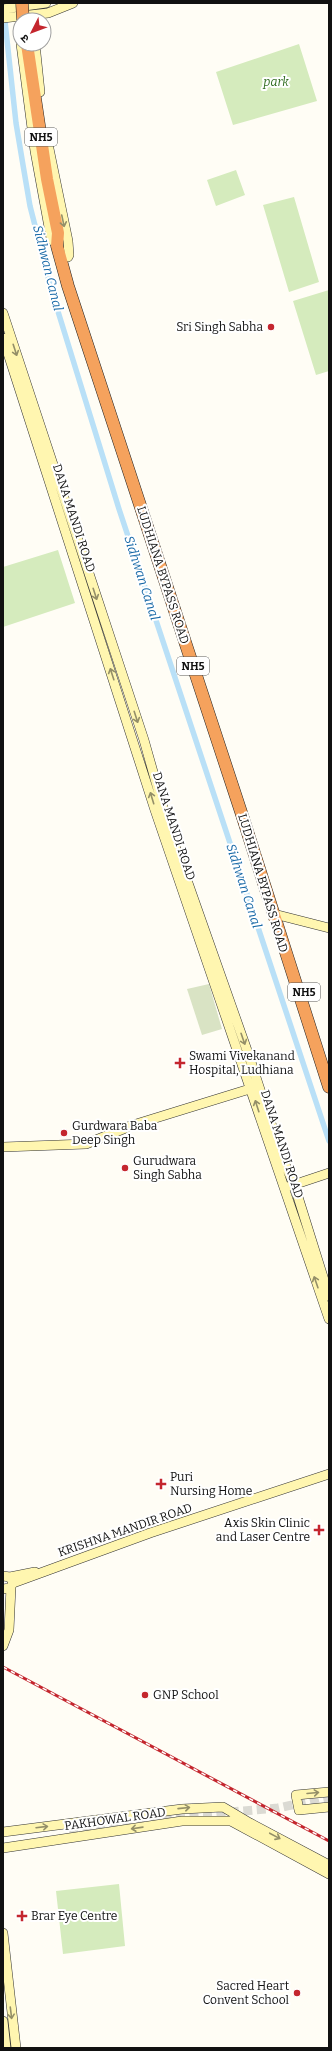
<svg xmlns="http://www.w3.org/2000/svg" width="332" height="2051" viewBox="0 0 332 2051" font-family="Bitter,'Noto Sans Devanagari',serif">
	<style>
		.green { fill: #d5ebbd }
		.cemetery { fill: #d9e3c4 }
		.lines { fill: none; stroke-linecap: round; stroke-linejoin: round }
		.canal { stroke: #b9e0f7; stroke-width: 5.5 }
		.secondary-tunnel { stroke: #dbdad3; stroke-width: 9; stroke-dasharray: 9 4.5; stroke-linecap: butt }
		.secondary-casing { stroke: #333; stroke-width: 10 }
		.highway-casing { stroke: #222; stroke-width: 13 }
		.secondary { stroke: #fff6b0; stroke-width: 9 }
		.highway { stroke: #f5a25d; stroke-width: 12 }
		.rail-casing { stroke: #c4262e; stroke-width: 3 }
		.rail { stroke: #fff; stroke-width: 1.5; stroke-dasharray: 4.5; stroke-linecap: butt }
		.highway-bridge-casing { stroke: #222; stroke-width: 13; stroke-linecap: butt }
		.highway-bridge { stroke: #f5a25d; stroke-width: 12 }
		.oneway { stroke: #948f68 }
		.poi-dot { fill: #c4262e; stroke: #fff; stroke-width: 1.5 }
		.labels { text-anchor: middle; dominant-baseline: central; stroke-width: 4; stroke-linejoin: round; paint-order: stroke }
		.shield { fill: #fff; stroke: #585858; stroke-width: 1 }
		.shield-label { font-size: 11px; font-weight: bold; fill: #111 }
		.park-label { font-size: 12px; font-style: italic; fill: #2f6b1f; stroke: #fff }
		.poi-label { font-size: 12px; fill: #111; stroke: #fff; text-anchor: start }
		.street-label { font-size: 12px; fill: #111; stroke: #fff }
		.water-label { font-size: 13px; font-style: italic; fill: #1768a6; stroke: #fff }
	</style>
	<rect width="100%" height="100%" fill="#fffdf5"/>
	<path class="green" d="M299 44 317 101 233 125 216 72Z
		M236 170 245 195 216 206 207 180Z
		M294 197 319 282 289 292 263 205Z
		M329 290V371L316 375 293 301Z
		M58 550 75 603 3 627V567Z
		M119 1884 125 1946 63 1954 56 1891Z"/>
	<path class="cemetery" d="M209 984 222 1029 202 1035 187 989Z"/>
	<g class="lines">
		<path class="canal" d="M3 3 16 123 23 165 30 206 52 292 119 509 329 1141"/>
		<path class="secondary-tunnel" d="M69 1831 170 1817 278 1808 329 1797"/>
		<defs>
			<path id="secondary" d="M3 9 46 3
				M3 18 48 13 73 3
				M21 44 35 151 51 238 57 246
				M35 44 40 92
				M47 139 68 241 69 255 68 257
				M3 313 144 740 170 832 249 1056 283 1160 294 1184 329 1296
				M3 338 155 810 329 1319
				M278 915 329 928
				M3 1147 86 1144 133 1125 256 1087
				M290 1186 329 1173
				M3 1576 10 1577 13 1583 10 1588 3 1589
				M10 1577 35 1572
				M13 1583 150 1533 329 1474
				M3 1646 9 1630 11 1587
				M329 1792 296 1795 299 1810 329 1807
				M3 1832 182 1809 223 1807 250 1823 329 1865
				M3 1848 182 1821H231L329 1874
				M3 1933 16 2048
				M3 2021 6 2048"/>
			<path id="highway" d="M27 44 47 179 58 233 57 246 68 286 242 815 329 1087"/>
		</defs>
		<use href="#secondary" class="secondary-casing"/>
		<use href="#highway" class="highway-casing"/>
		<use href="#secondary" class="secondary"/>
		<use href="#highway" class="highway"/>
		<defs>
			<path id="rail" d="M3 1667 329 1841"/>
		</defs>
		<use href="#rail" class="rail-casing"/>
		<use href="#rail" class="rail"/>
		<defs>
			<path id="highway-bridge" d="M22 3 23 20"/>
		</defs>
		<use href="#highway-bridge" class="highway-bridge-casing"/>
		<use href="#highway-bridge" class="highway-bridge"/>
	</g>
	<defs><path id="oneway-shaft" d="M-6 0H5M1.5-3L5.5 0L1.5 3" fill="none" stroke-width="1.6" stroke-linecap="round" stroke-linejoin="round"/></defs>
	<g class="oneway">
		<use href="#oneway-shaft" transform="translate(63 221) rotate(78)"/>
		<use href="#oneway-shaft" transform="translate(15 350) rotate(72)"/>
		<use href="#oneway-shaft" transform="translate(95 594) rotate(72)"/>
		<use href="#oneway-shaft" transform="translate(112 674) rotate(-108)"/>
		<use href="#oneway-shaft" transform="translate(136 717) rotate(72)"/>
		<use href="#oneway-shaft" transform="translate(152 798) rotate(-107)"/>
		<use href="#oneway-shaft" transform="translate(243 1039) rotate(71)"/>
		<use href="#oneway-shaft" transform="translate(257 1106) rotate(-108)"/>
		<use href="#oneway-shaft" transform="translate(316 1282) rotate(-109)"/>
		<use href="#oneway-shaft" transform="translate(313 1793) rotate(-5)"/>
		<use href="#oneway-shaft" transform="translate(184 1808) rotate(-6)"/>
		<use href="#oneway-shaft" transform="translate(42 1827) rotate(-7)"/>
		<use href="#oneway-shaft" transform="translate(137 1828) rotate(172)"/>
		<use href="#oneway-shaft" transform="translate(275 1836) rotate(28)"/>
		<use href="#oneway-shaft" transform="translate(11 2013) rotate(83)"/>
	</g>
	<g class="poi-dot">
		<circle cx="271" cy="327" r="4"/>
		<path d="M178 1057h4v4h4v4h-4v4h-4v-4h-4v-4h4z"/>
		<circle cx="64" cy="1133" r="4"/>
		<circle cx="125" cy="1168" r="4"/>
		<path d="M159 1478h4v4h4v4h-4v4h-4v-4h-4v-4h4z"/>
		<path d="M317 1524h4v4h4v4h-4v4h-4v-4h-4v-4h4z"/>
		<circle cx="145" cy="1695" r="4"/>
		<path d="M20 1910h4v4h4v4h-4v4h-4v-4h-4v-4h4z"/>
		<circle cx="297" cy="1993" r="4"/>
	</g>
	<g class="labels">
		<g class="shield">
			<rect x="25" y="128" width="32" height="18" rx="3"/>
			<rect x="177" y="657" width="32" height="18" rx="3"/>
			<rect x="288" y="983" width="32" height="18" rx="3"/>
		</g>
		<g class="shield-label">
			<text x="41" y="137">NH5</text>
			<text x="193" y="666">NH5</text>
			<text x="304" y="992">NH5</text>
		</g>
		<g class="park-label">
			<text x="276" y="82">park</text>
		</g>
		<g class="poi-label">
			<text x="263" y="327" text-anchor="end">Sri Singh Sabha</text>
			<text x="189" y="1056">Swami Vivekanand<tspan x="189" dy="14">Hospital, Ludhiana</tspan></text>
			<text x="72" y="1126">Gurdwara Baba<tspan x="72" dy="14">Deep Singh</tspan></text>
			<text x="133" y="1161">Gurudwara<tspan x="133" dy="14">Singh Sabha</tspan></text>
			<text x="170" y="1477">Puri<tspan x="170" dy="14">Nursing Home</tspan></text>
			<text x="310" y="1523" text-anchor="end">Axis Skin Clinic<tspan x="310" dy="14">and Laser Centre</tspan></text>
			<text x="153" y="1695">GNP School</text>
			<text x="31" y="1916">Brar Eye Centre</text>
			<text x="289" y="1986" text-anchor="end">Sacred Heart<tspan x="289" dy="14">Convent School</tspan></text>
		</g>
		<g class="street-label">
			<text transform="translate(74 518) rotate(72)">DANA MANDI ROAD</text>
			<text transform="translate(163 575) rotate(72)">LUDHIANA BYPASS ROAD</text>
			<text transform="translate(174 826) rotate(72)">DANA MANDI ROAD</text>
			<text transform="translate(263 883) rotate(73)">LUDHIANA BYPASS ROAD</text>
			<text transform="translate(282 1144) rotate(72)">DANA MANDI ROAD</text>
			<text transform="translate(125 1530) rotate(-19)">KRISHNA MANDIR ROAD</text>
			<text transform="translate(115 1819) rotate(-8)">PAKHOWAL ROAD</text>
		</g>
		<g class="water-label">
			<text transform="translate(48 268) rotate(76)">Sidhwan Canal</text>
			<text transform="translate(142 578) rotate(72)">Sidhwan Canal</text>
			<text transform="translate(244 886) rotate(72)">Sidhwan Canal</text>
		</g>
	</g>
	<rect width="332" height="2051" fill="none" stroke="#111111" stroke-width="8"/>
	<g transform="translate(32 32) rotate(228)"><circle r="19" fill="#ffffff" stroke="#a0a0a0"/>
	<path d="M0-3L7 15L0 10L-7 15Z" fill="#c4262e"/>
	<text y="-6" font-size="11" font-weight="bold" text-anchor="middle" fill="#111111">उ</text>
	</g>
</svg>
